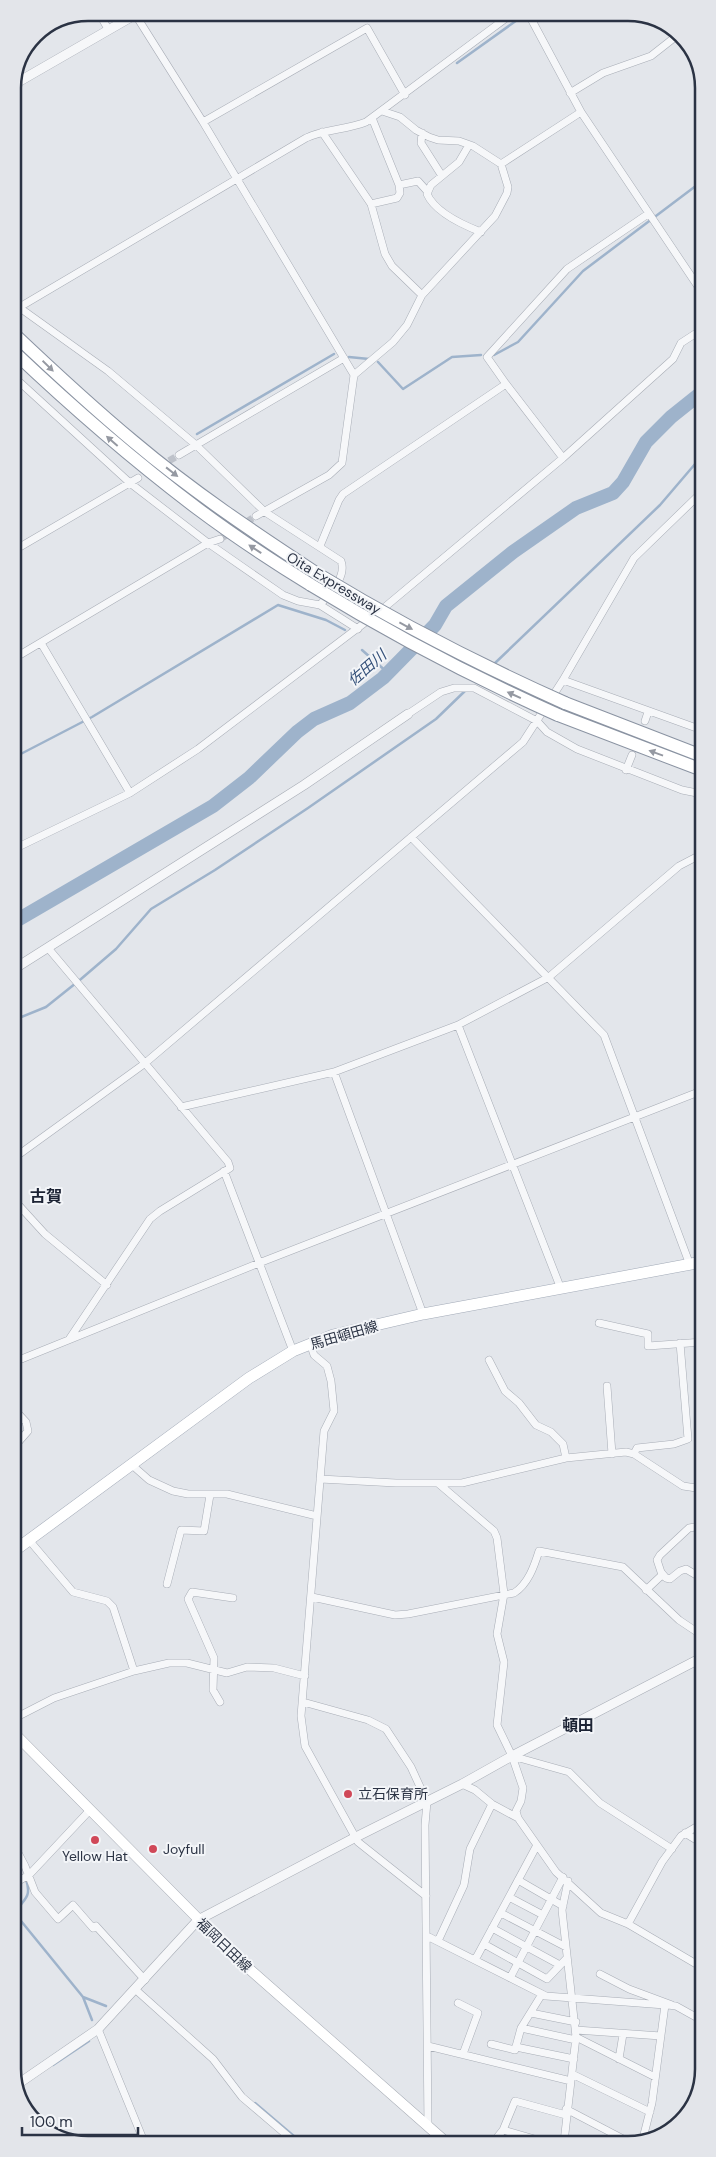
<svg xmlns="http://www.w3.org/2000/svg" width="716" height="2157" viewBox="0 0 716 2157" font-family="'DM Sans','Noto Sans JP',sans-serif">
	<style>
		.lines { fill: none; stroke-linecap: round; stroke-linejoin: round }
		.stream { stroke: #9eb3cb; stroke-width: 2.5 }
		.river { stroke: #9eb3cb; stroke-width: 14 }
		.minor-tunnel { stroke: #bec2ca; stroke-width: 7; stroke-dasharray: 7 3.5; stroke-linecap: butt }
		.minor-casing { stroke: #a8adb6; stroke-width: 8 }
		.tertiary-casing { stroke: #a8adb6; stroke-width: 10 }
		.secondary-casing { stroke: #a8adb6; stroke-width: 11 }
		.primary-casing { stroke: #a2aab7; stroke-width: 12 }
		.motorway-casing { stroke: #8a93a2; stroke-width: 14 }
		.minor { stroke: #f6f7f9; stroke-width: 7 }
		.tertiary { stroke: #f6f7f9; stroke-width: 9 }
		.secondary { stroke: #fff; stroke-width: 10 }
		.primary { stroke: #fff; stroke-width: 11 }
		.motorway { stroke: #fff; stroke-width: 12 }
		.motorway-bridge-casing { stroke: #8a93a2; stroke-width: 14; stroke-linecap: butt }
		.motorway-bridge { stroke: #fff; stroke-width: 12 }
		.oneway { fill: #9599a2 }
		.poi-dot { fill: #d04858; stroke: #f3f5f8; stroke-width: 2 }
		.labels { text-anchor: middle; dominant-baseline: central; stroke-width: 4; stroke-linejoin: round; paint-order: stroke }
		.street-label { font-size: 14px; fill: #2b3344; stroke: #f3f5f8 }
		.poi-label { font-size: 14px; fill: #2b3344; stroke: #f3f5f8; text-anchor: start }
		.water-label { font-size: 15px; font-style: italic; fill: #345079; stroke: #f3f5f8 }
		.quarter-label { font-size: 16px; font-weight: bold; fill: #1d2435; stroke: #f3f5f8 }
		.rim { fill: none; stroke: #2b3344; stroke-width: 2.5 }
	</style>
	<rect width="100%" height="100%" fill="#e3e6eb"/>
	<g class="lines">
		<path class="stream" d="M457 63 527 13
			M494 355 518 342 583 271 701 182
			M349 357 369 359
			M378 362 403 389 452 357 481 355
			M197 434 334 354
			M362 650 388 673
			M494 664 660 505 701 457
			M13 758 92 717 278 605 326 620 345 630
			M14 1020 46 1007 81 979 116 949 151 909 215 870 308 808 436 719 466 690
			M26 1879C31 1894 27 1898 17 1909V1916L83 1997 92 2020
			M83 1997 106 2006
			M53 2065 89 2041
			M255 2103 302 2143"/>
		<path class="river" d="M14 922 213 806 249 778 297 732 314 719 350 703 383 678 435 625 446 606 513 552 576 508 613 493 623 482 646 442 671 417 701 393"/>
		<path class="minor-tunnel" d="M160 466 179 455
			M220 539 256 516"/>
		<defs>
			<path id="minor" d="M99 13 108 29
				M528 13 581 112 701 291
				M135 14 203 122 354 375 342 463 329 475 256 516
				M570 93 603 73 651 56 679 34
				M203 122 367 28 405 95
				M322 132 371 204 385 254 392 266 422 295
				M422 133 421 143 442 176
				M469 145 459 162 431 185 427 194C435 212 463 225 481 232
				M501 164 581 112
				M399 185 418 181 427 191
				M371 204 397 198 400 193 399 185 372 118
				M13 300 20 308 108 371 196 445 265 512 341 561C347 577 330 593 320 605
				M13 311 306 138C325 129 346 130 366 122L513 13
				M354 375 393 342 407 325 422 295 495 216 507 193 508 187 501 164 473 146 459 141 438 140 429 137 416 130 400 117 382 111
				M13 376 130 483 208 543 283 595 298 601 320 605 358 629
				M179 455 344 358
				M563 458 506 384 487 357 567 269 648 214
				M320 546 339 500 343 494 506 384
				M13 551 138 478
				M379 612 563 458 673 359 681 343 701 330
				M41 643 130 793
				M13 659 208 543 220 539
				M563 680 702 730
				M408 714 441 692 454 688H474L537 721 547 732 577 749 682 790 702 794
				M645 721 648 712
				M626 770 632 755
				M411 837 604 1035 690 1265
				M14 849 130 793 198 749 371 618
				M48 948 228 1162 230 1168 160 1211 150 1219 70 1338
				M458 1025 561 1289
				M334 1072 423 1314
				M181 1107 334 1072 458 1025 549 977 679 866 702 854
				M14 1158 144 1064 523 742 563 680 634 558 702 492
				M224 1171 293 1351
				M14 1200 45 1234 107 1285
				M599 1323 648 1334V1346L703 1342
				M310 1343 314 1355 327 1366 331 1381 334 1411 324 1431 301 1716 305 1746 358 1842 426 1896
				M489 1360 505 1391 519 1403 536 1425 551 1432 563 1444 566 1458
				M14 1362 259 1263 696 1093
				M607 1386 612 1454
				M14 1409 26 1422 28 1431 14 1447
				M634 1454 637 1448 674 1444 688 1439 680 1343
				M132 1465 149 1480 173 1491 188 1494H227L317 1516
				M320 1479 396 1483H462L566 1458 626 1452 634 1454 683 1486 703 1489
				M439 1484 494 1531 497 1538 504 1594 497 1634 504 1662 497 1725 512 1756 523 1788 521 1801 516 1811 518 1818
				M703 1533 695 1527 689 1528 660 1555 657 1560 661 1572 666 1578 670 1579 680 1571 686 1569 703 1579
				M29 1540 73 1592 107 1601 113 1607 134 1671
				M167 1584 181 1530 204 1531 210 1495
				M646 1590 662 1575
				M312 1597 395 1615 408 1614 514 1593C528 1584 534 1567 539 1551L623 1567 679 1620 703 1636
				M220 1702 213 1690 214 1658 188 1599 192 1592 233 1598
				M303 1702 368 1720 386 1729 411 1767 427 1802 425 1825 428 2127
				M15 1718 54 1698 134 1671 169 1663H187L227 1673 247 1667 274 1668 305 1676
				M512 1756 569 1772 600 1803 672 1849
				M462 1784 475 1790 492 1804 518 1818 556 1872 601 1913 628 1924 703 1968
				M685 1833 703 1844
				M15 1847 25 1866 35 1892 58 1919 73 1905 93 1928 96 1926 145 1980
				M518 1880 563 1906
				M15 1883 29 1875 90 1810
				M509 1897 543 1915
				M501 1913 566 1947
				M628 1924 662 1862 681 1836 703 1823
				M492 1928 560 1965
				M427 1936 546 1996 665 2005 652 2103 642 2142
				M438 1941 464 1885 470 1849 492 1804
				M484 1944 547 1979 567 1958
				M475 1960 537 1845
				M600 1974 629 1989 672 2005
				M510 1978 563 1877
				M136 1990 213 2059 242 2097 296 2143
				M458 2003 478 2013 463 2054
				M668 2005 676 2006 703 2021
				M531 2013 576 2022
				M521 2028 576 2040
				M98 2029 145 2144
				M576 2030 661 2036
				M576 2037 655 2077
				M491 2044 515 2050 521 2028 542 1994
				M428 2046 571 2081
				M516 2047 574 2059
				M619 2059 623 2034
				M572 2074 650 2112
				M566 2109 629 2142
				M503 2130 545 2142
				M564 2142 576 2037 562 1910 568 1881
				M497 2143 495 2140 503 2130 515 2101 566 2115"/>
			<path id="tertiary" d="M13 85 138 13
				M14 969 304 785 408 714
				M15 2086 98 2029 198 1920 356 1837 462 1784 512 1756 703 1657"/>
			<path id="secondary" d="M15 1734 238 1959 447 2143"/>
			<path id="primary" d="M14 1551 249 1378 293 1351 333 1335 423 1314 702 1262"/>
			<path id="motorway" d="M13 333C52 370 92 407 134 442 192 491 255 533 319 575
				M13 351C72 407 133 460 198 509 234 536 272 561 311 585
				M565 703 702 756
				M558 715 702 770"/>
		</defs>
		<use href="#minor" class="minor-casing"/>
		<use href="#tertiary" class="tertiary-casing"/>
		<use href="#secondary" class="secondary-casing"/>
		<use href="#primary" class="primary-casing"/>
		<use href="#motorway" class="motorway-casing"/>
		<use href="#minor" class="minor"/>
		<use href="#tertiary" class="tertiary"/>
		<use href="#secondary" class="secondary"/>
		<use href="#primary" class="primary"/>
		<use href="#motorway" class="motorway"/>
		<defs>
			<path id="motorway-bridge" d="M319 575C398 623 480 665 565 703
				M311 585C391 634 473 677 558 715"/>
		</defs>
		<use href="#motorway-bridge" class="motorway-bridge-casing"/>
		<use href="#motorway-bridge" class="motorway-bridge"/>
	</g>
	<defs><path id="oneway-solid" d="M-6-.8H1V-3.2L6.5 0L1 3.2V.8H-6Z" transform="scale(1.25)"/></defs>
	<g class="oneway">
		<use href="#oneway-solid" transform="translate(48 366) rotate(44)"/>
		<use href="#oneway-solid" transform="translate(112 441) rotate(-139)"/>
		<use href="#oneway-solid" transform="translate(172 472) rotate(38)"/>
		<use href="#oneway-solid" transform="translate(255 549) rotate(-147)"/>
		<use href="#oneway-solid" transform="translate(406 626) rotate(28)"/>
		<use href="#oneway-solid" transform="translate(514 695) rotate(-156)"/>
		<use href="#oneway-solid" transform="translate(656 753) rotate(-160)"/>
	</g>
	<g class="poi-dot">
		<circle cx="348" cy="1794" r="5"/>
		<circle cx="95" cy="1840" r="5"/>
		<circle cx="153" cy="1849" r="5"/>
	</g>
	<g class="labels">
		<g class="street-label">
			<text transform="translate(334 583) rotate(31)">Oita Expressway</text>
			<text transform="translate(344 1335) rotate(-16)">馬田頓田線</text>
			<text transform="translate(224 1945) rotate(44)">福岡日田線</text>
		</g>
		<g class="poi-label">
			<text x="358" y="1794">立石保育所</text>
			<text x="163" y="1849">Joyfull</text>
			<text x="95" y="1856" text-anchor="middle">Yellow Hat</text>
		</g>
		<g class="water-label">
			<text transform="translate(367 668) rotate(-41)">佐田川</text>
		</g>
		<g class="quarter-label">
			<text x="46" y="1196">古賀</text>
			<text x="578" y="1725">頓田</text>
		</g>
	</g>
	<path d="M0 0H716V2157H0ZM88 21H628A67 67 0 0 1 695 88V2069A67 67 0 0 1 628 2136H88A67 67 0 0 1 21 2069V88A67 67 0 0 1 88 21Z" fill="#e3e5ea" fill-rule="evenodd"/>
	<path class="rim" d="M88 21H628A67 67 0 0 1 695 88V2069A67 67 0 0 1 628 2136H88A67 67 0 0 1 21 2069V88A67 67 0 0 1 88 21Z"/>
	<path d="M22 2127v8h116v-8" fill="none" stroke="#2b3344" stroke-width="2.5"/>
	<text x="30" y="2127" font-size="15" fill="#2b3344" stroke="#f3f5f8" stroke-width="4" paint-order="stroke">100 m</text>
</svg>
